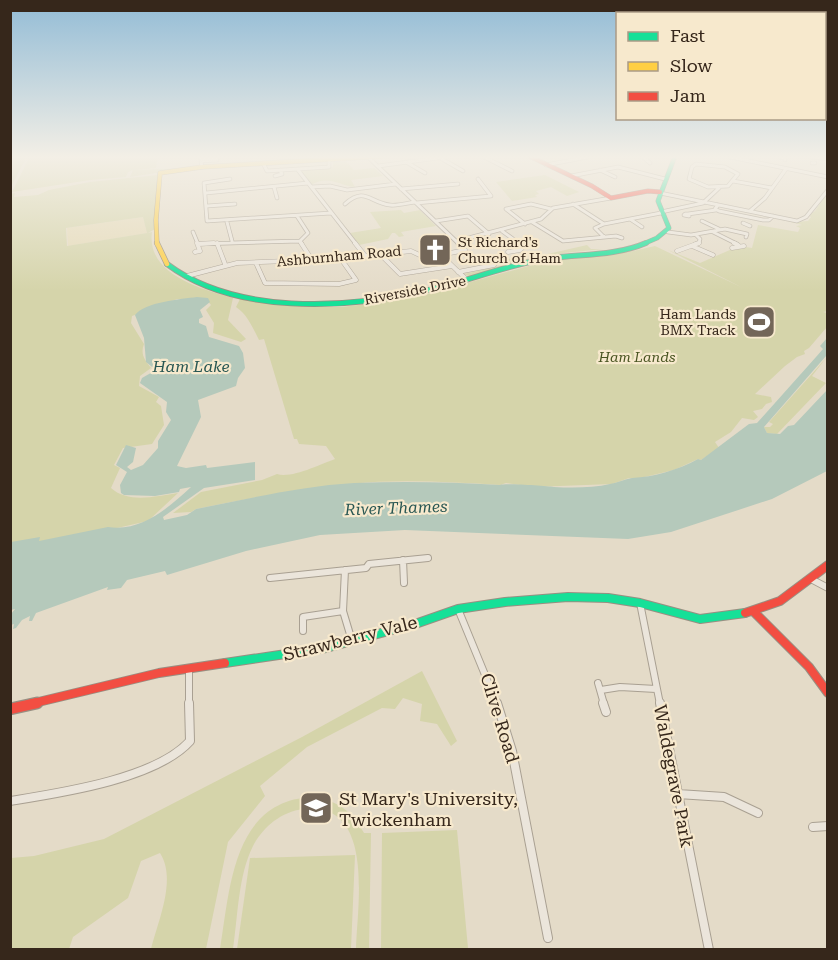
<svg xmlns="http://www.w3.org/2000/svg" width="838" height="960" viewBox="0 0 838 960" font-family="'Roboto Serif',serif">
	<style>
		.farmland { fill: #e5dab8 }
		.green { fill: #d5d4aa; fill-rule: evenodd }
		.water { fill: #b5c9bb }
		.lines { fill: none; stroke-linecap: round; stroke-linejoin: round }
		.street-far3-casing { stroke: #a9a092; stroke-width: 4.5 }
		.street-far2-casing { stroke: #a9a092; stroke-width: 5 }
		.street-far1-casing { stroke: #a9a092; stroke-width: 8 }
		.street-casing { stroke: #a9a092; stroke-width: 10 }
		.fast-far2-casing { stroke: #988f82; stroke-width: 5 }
		.fast-far1-casing { stroke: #988f82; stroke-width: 6 }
		.fast-casing { stroke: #988f82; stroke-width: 10 }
		.slow-far1-casing { stroke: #988f82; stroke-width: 5 }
		.slow-casing { stroke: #988f82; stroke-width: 6 }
		.jam-far2-casing { stroke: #988f82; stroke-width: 5 }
		.jam-far1-casing { stroke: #988f82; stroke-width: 10 }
		.jam-casing { stroke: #988f82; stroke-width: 13 }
		.street-far3 { stroke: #ebe5db; stroke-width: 3 }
		.street-far2 { stroke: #ebe5db; stroke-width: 4 }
		.street-far1 { stroke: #ebe5db; stroke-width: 6 }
		.street { stroke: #ebe5db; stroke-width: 8 }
		.fast-far2 { stroke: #16e098; stroke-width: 4 }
		.fast-far1 { stroke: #16e098; stroke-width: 4.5 }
		.fast { stroke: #16e098; stroke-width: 8 }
		.slow-far1 { stroke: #ffcf43; stroke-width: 4 }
		.slow { stroke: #ffcf43; stroke-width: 4.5 }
		.jam-far2 { stroke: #f24e42; stroke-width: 4 }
		.jam-far1 { stroke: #f24e42; stroke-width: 8 }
		.jam { stroke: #f24e42; stroke-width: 10 }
		.labels { text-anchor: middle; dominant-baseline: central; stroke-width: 4.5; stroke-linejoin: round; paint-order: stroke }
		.far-poi-label { font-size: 14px; fill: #36271b; stroke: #f7e9cd; text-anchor: start }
		.far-street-label { font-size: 14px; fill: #36271b; stroke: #f7e9cd }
		.far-park-label { font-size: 14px; font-style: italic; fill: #495421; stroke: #f7e9cd }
		.water-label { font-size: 16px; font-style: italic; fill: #295753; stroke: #f7e9cd }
		.near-street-label { font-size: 18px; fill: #36271b; stroke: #f7e9cd }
		.near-poi-label { font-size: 18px; fill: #36271b; stroke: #f7e9cd; text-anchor: start }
	</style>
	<rect width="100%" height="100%" fill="#e4dbc8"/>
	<path class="farmland" d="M143 217 147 233 68 246 67 228Z"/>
	<path class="green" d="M11 156H158L156 168 135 170 188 168 130 177 133 170 128 172 126 177 90 180 12 192 29 158H26L11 187Z
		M346 161 354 170 374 168 383 176 351 180 355 187C341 186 328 174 311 185L300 171 333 167V162Z
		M158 175 155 229 148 233 152 232C146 274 201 289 233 298L228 320 246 339 241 342 213 333 214 323 206 310 211 305 206 299H177L132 316 131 323 144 344C140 355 145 360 151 368L140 376 139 386 159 397 156 402 161 406 164 425 152 444 123 448 114 465 120 468 111 488C129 504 156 496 178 493L148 521 11 552V194L15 193 14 197 38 195 49 190 90 182ZM143 217 147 233 67 246 66 228Z
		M545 175 579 192 567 196 551 187 536 191 539 194 535 195 537 197 512 201 496 182Z
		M827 193 828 311 823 312 827 313V327L809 348 804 351 805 354 797 357 785 366 755 394 771 397 772 402 766 404 762 409 753 411 758 417 754 420 742 418 731 432 715 442 719 448 701 460 698 459 674 470 636 479 629 478 612 484 533 487 506 483 500 485C451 482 399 479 349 484 298 489 247 499 196 509L191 512 173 513 201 492 262 480 277 474C291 479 321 464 335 459L326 446 299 444 297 439H294L264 339 259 340C253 328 247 314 236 307L240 299 301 306 342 307 367 304 424 295 550 260 633 251 655 246 743 288 668 250 700 263 739 246 752 248 758 225 798 232 800 228 796 226 802 225 791 222 808 221 811 217 808 215 815 211Z
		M401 210 404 213 420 210 436 226 401 232 404 236 399 237 395 233H392L388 239 359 245 350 233 381 228 370 212Z
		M587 245 591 249H603L564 253 471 277 464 274 508 264 504 260 513 258 517 261Z
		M826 358 812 376 826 383 777 434 767 433 764 427H770L773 424 769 422Z
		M422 671 457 741 451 746 437 724 420 721 422 704 403 698 395 709 382 708 307 747 260 786 265 796 228 842 206 949H151C158 921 177 879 160 853L141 861 128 898 73 937 69 949H11V858L34 856 104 839 302 737Z
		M313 797C337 800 353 812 364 833H371L369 949H356C357 906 376 801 303 809 281 812 263 827 253 846 238 876 238 916 233 949H220C230 890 232 800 313 797Z
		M457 830 468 948 381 949 382 833Z
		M355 855 351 949H237L250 858Z"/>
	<path class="water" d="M197 297 208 298 210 302 200 310 203 317 199 319V323L206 326 209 337 239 346 243 353 245 368 238 378 236 386 198 400 201 417 177 466 186 468 206 465 207 468 255 462V480L204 488 163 517 164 520 187 515 196 509C248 499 301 486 354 483 403 481 451 482 500 485 505 483 546 486 554 487 572 488 593 488 610 484 617 483 625 479 632 478 654 477 678 470 698 459L701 460 749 424 757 423 816 357 823 349 820 346 827 338 826 356 764 427 767 433 780 434 788 426 794 425 827 390V471L772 499 671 532 628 539 405 530 320 535 246 551 167 575 165 571 127 580 121 588 107 590 108 587 36 613 32 621H29L30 616 22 620 16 628 13 629 14 624 11 625V614L15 609 11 610V542L40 537 39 541 108 527C142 532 168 508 191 487L180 489 179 492 155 496 124 495 121 493 120 485 127 472 116 465 126 445 136 448 133 462 127 467 131 470 143 465 158 448V441L171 420 166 412 167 402 140 383 142 378 156 370 146 362 144 338 135 315C145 302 181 299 197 297Z"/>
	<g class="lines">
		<defs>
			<path id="street-far3" d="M482 156 512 171
				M642 156 650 163
				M725 156 828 177
				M776 156 785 158V160
				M803 156 828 159
				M216 157 217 160 201 161V158Z
				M369 158 459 244
				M442 159 463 171
				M201 161 202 167
				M406 162 425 173
				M812 163H815
				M696 164 725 167 738 174 728 186 708 187 689 179 692 167Z
				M264 165 267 171 329 167V161
				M546 165 593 156
				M378 166 453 156
				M298 170 356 244
				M600 170 615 177
				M275 176 282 174 280 170
				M571 176 618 167 665 179
				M230 179 204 183 207 221 331 213
				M733 181 772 188
				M274 187 277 198
				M311 187 330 186 347 190 396 184
				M401 189 458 184
				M206 193 308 183
				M660 193 797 221 806 217 828 190
				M416 203 491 196 478 179
				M345 204C365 186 370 203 390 205 398 206 407 203 415 202
				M573 204 604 224
				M718 205 715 209 719 211 763 220H769L773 216
				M207 206 235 204
				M750 211 765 198 786 169
				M661 212 703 203 719 188
				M685 214H688L689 216 684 215Z
				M688 214 716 210
				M297 216 308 233 300 241 302 244
				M630 219 642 227
				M436 221 468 216 489 234
				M702 221 719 229
				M227 222 232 241
				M532 222 563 241 616 236 622 238
				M743 223 750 226
				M525 224 506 209 531 204 551 209
				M502 231 520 244
				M193 232 198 244
				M668 232 691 235 725 229 747 234 746 237
				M713 232 737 244
				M604 237 595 228 604 224 661 213
				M457 241 541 219 553 208 611 198
				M198 244 300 241
				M695 244 699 243 700 239 696 235"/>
			<path id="street-far2" d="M217 243 225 264
				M301 243 312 260
				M355 243 366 257
				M734 243 738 245
				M198 244 214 243
				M692 246 713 255
				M732 248 744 246
				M677 251 699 243
				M195 252 200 251 197 243
				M508 252 520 250 523 247 518 243
				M381 255 400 274 452 266
				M442 256 467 280
				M256 263 265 283 339 284 356 280 341 259
				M458 272 494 265 491 263
				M187 276 237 263 341 259 411 251 426 258 465 250 458 243"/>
			<path id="street-far1" d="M403 560 404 583
				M345 570 343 611 352 641
				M270 578 366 568 369 564 428 558
				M811 579 828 588
				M640 603 660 704
				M458 609 497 704
				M303 631V617L343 611
				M189 668V704
				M598 683 604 704
				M601 690 620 687 656 689"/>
			<path id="street" d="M497 703 512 751 548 938
				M603 703 606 712
				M660 703 709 950
				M678 794 724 797 758 813
				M10 801C60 793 156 779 190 741L189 703
				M813 827 828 826"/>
			<path id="fast-far2" d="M643 244 657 238 669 228 658 201 675 156"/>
			<path id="fast-far1" d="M167 264C235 315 345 309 424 291 461 283 496 269 534 261 570 253 611 258 646 243"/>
			<path id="fast" d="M225 663 326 648 418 623 458 609 505 602 568 597 608 598 640 603 700 619 745 613"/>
			<path id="slow-far1" d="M157 244 156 220 160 173 202 167 385 156"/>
			<path id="slow" d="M157 243 167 264"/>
			<path id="jam-far2" d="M529 156 592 186 611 198 648 191 660 192"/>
			<path id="jam-far1" d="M754 612 809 667 828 693
				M745 613 780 601 828 565
				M30 704 159 673 225 663"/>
			<path id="jam" d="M10 709 37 703"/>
		</defs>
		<use href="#street-far3" class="street-far3-casing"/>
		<use href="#street-far2" class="street-far2-casing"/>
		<use href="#street-far1" class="street-far1-casing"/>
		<use href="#street" class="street-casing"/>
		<use href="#fast-far2" class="fast-far2-casing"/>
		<use href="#fast-far1" class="fast-far1-casing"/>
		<use href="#fast" class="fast-casing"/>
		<use href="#slow-far1" class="slow-far1-casing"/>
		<use href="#slow" class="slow-casing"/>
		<use href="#jam-far2" class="jam-far2-casing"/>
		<use href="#jam-far1" class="jam-far1-casing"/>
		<use href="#jam" class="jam-casing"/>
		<use href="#street-far3" class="street-far3"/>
		<use href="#street-far2" class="street-far2"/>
		<use href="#street-far1" class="street-far1"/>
		<use href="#street" class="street"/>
		<use href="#fast-far2" class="fast-far2"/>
		<use href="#fast-far1" class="fast-far1"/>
		<use href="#fast" class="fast"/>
		<use href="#slow-far1" class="slow-far1"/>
		<use href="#slow" class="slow"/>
		<use href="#jam-far2" class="jam-far2"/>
		<use href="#jam-far1" class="jam-far1"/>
		<use href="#jam" class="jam"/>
	</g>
	<linearGradient id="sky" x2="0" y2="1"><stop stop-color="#93bcd6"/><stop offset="0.54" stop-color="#f3efe6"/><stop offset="1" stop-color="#f3efe6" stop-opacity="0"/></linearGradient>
	<rect width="838" height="291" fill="url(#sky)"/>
	<defs>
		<symbol id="church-square" viewBox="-11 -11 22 22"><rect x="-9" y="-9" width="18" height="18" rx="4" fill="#736658" stroke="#f7e9cd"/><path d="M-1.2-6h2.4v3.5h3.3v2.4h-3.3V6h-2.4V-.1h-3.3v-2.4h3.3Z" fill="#fff"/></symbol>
		<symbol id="stadium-square" viewBox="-11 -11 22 22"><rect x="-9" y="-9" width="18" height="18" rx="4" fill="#736658" stroke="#f7e9cd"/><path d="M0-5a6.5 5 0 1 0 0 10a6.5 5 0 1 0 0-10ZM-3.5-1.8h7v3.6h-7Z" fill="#fff"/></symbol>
		<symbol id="university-square" viewBox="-11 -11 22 22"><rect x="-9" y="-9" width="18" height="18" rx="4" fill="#736658" stroke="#f7e9cd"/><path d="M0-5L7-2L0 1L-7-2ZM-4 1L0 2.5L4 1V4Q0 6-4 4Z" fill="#fff"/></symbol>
	</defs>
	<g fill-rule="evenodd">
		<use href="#church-square" x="416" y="231" width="38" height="38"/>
		<use href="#stadium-square" x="740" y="303" width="38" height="38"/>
		<use href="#university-square" x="297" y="789" width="38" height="38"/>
	</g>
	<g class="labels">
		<g class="far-poi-label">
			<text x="458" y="242">St Richard's<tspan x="458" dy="16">Church of Ham</tspan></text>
			<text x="736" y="314" text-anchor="end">Ham Lands<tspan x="736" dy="16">BMX Track</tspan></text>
		</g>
		<g class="far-street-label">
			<text transform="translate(339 256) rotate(-5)">Ashburnham Road</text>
			<text transform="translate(415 290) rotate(-11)">Riverside Drive</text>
		</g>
		<g class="far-park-label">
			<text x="637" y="357">Ham Lands</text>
		</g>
		<g class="water-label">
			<text x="191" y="366">Ham Lake</text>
			<text transform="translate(396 508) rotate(-2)">River Thames</text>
		</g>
		<g class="near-street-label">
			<text transform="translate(350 638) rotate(-14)">Strawberry Vale</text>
			<text transform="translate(500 718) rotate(73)">Clive Road</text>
			<text transform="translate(674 776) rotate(79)">Waldegrave Park</text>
		</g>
		<g class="near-poi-label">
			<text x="339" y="798">St Mary's University,<tspan x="339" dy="21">Twickenham</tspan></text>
		</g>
	</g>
	<rect width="838" height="960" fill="none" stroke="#36271b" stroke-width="24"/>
	<rect x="616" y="12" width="210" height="108" fill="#f7e9cd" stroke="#aa9b86" stroke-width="1.5"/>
	<rect x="628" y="32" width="30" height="9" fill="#16e098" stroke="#aa9b86" stroke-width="1.5"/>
	<text x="670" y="42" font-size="18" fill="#36271b">Fast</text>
	<rect x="628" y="62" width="30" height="9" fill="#ffcf43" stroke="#aa9b86" stroke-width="1.5"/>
	<text x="670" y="72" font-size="18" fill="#36271b">Slow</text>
	<rect x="628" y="92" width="30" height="9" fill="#f24e42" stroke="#aa9b86" stroke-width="1.5"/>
	<text x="670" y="102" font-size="18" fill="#36271b">Jam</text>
</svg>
